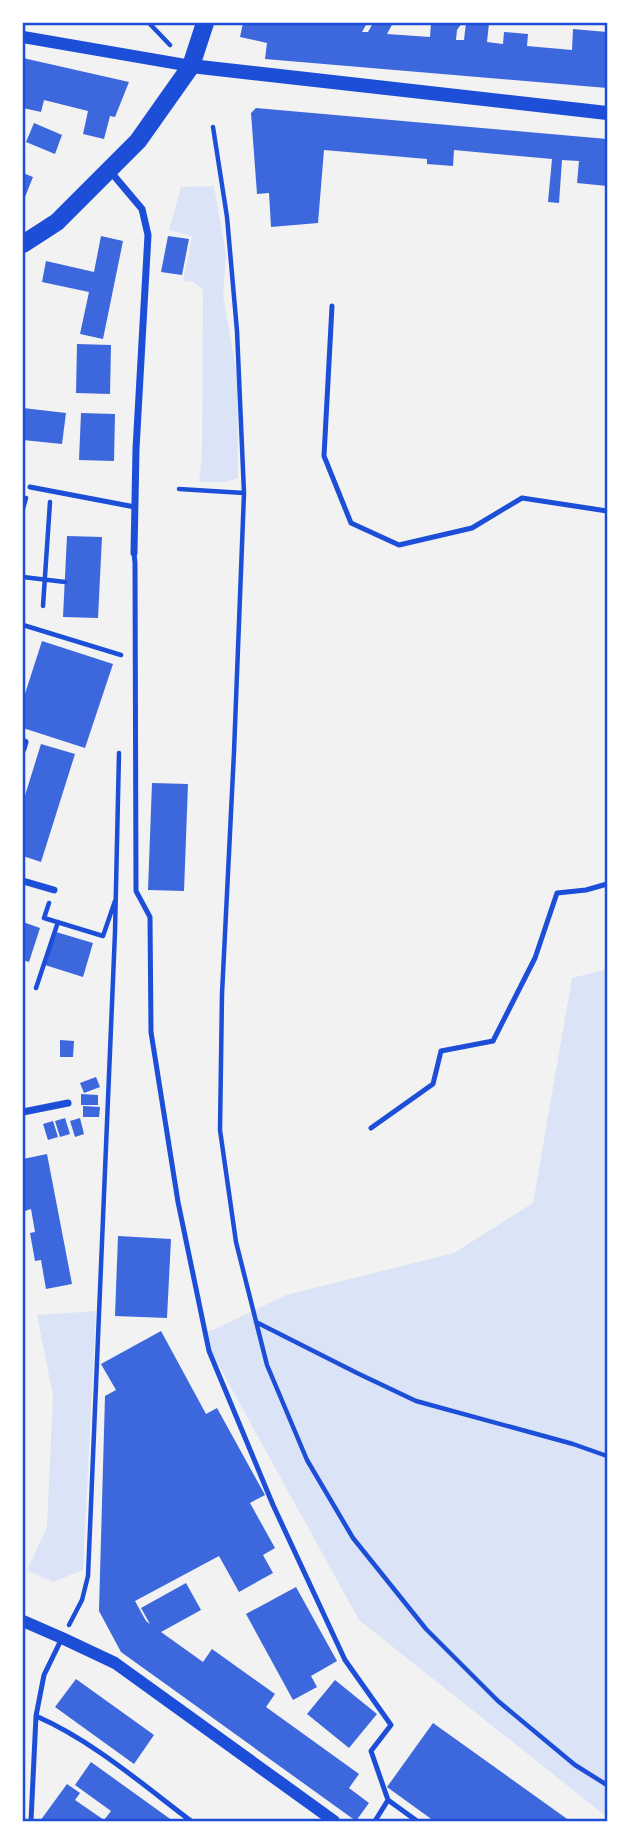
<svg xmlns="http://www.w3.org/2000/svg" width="630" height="1844" viewBox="0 0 630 1844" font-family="Jost,sans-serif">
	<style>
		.green { fill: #dbe4f7 }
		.building { fill: #3d67dc }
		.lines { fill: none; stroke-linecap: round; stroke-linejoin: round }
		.path { stroke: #1d4ed8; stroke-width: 4.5 }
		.service { stroke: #1d4ed8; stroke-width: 5 }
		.minor { stroke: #1d4ed8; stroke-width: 7 }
		.tertiary { stroke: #1d4ed8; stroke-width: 12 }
		.secondary { stroke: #1d4ed8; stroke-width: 14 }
		.primary { stroke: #1d4ed8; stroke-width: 18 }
		.neatline { fill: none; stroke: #1d4ed8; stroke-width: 2.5 }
	</style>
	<rect width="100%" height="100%" fill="#f2f2f2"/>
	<path class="green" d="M214 186 226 254 223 295 237 376 238 478 226 482H199L202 454 203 290 194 282 183 281 192 236 169 230 181 187Z
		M607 969V1817L359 1620 202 1335 286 1295 454 1253 533 1203 572 978Z
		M96 1311 83 1570 53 1582 27 1570 47 1527 53 1396 37 1315Z"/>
	<path class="building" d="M243 23H367L362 32H368L373 23H393L387 34 430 37 431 23H462L457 30 456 40H464L466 23H489L487 42 503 44 504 32 528 34 527 46 572 50 573 29 607 32 605 52H607V88L265 59 267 43 240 37Z
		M23 58 129 82 115 117 110 116 104 139 83 134 88 111 44 100 41 112 23 108Z
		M256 108 607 139V186L577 183 579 161 562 160 559 203 548 202 552 159 454 150 453 166 427 164V159L324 150 318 223 271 227 269 193 257 194 251 113Z
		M34 123 62 135 55 154 26 142Z
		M23 173 33 177 23 202Z
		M101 236 123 241 103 339 80 334 89 292 42 282 46 261 94 272Z
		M168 236 189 239 182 275 161 272Z
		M77 344 111 345 110 394 76 393Z
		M23 408 66 413 62 444 23 440Z
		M81 413 115 414 114 461 79 460Z
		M67 536 102 537 98 618 63 617Z
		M42 641 113 664 85 748 23 728V700Z
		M41 744 75 754 41 862 23 856V802Z
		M152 783 188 784 184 891 148 890Z
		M23 922 40 928 29 962 23 960Z
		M56 932 93 943 83 977 45 965Z
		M60 1040 74 1041 73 1057H60Z
		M96 1077 100 1087 84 1093 80 1083Z
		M81 1094 98 1095V1105H81Z
		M83 1106 100 1107 99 1117H83Z
		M65 1118 70 1134 60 1137 55 1121Z
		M80 1118 84 1134 75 1137 70 1121Z
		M53 1121 58 1137 48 1140 43 1124Z
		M47 1154 72 1284 46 1289 41 1260 35 1261 30 1233 35 1232 31 1209 25 1211 23 1197V1181H25L23 1159Z
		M118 1236 171 1239 167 1318 115 1316Z
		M161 1331 206 1414 217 1408 265 1495 250 1503 275 1548 263 1555 273 1573 239 1592 219 1556 135 1601 146 1621 150 1624 141 1608 186 1583 201 1610 161 1632 203 1662 212 1649 275 1694 266 1707 359 1774 349 1788 369 1803 356 1821 121 1652 99 1611 105 1396 116 1390 101 1364Z
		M296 1587 337 1661 311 1676 317 1687 293 1700 246 1614Z
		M76 1679 154 1735 134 1764 55 1707Z
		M335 1680 377 1714 349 1748 307 1714Z
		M433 1723 570 1821H434L387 1787Z
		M91 1762 173 1821H40L67 1784 80 1793 75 1800 104 1820 111 1811 75 1785Z"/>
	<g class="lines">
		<path class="path" d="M149 23 170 45
			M213 127 227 217 237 331 244 493 234 752 222 994 220 1130 236 1242 267 1365 307 1460 353 1538 426 1629 498 1701 575 1765 607 1785
			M179 489 244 493
			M23 509 26 498
			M23 577 65 582
			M43 606 50 502
			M23 625 121 655
			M49 903 44 918 103 936 115 901
			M36 988 58 922
			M256 1322 357 1373 416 1401 573 1444 607 1456
			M69 1625 82 1600 88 1576 115 932 119 753"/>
		<path class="service" d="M332 306 324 456 351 523 399 545 472 528 522 498 607 511
			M30 487 135 507
			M134 553 135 563 136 891 150 917 151 1032 178 1202 209 1351 273 1505 345 1660 391 1725 371 1751 388 1800 375 1821
			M371 1128 433 1084 441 1051 493 1041 535 958 557 893 586 890 607 884
			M36 1716C93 1741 142 1784 191 1821
			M388 1800 417 1821
			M31 1821 36 1716 44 1675 62 1638"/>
		<path class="minor" d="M110 171 142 209 148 235 136 449 134 553
			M23 749 25 742
			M23 881 54 890
			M23 1112 68 1103"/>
		<path class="tertiary" d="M23 37 191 66
			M23 1621 62 1638 115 1663 334 1821"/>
		<path class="secondary" d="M191 66 607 113"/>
		<path class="primary" d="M23 244 57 222 138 141 191 66 205 23"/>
	</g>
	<rect width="630" height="1844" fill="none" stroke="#ffffff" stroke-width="49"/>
	<rect x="24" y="24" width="582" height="1796" class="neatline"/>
</svg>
